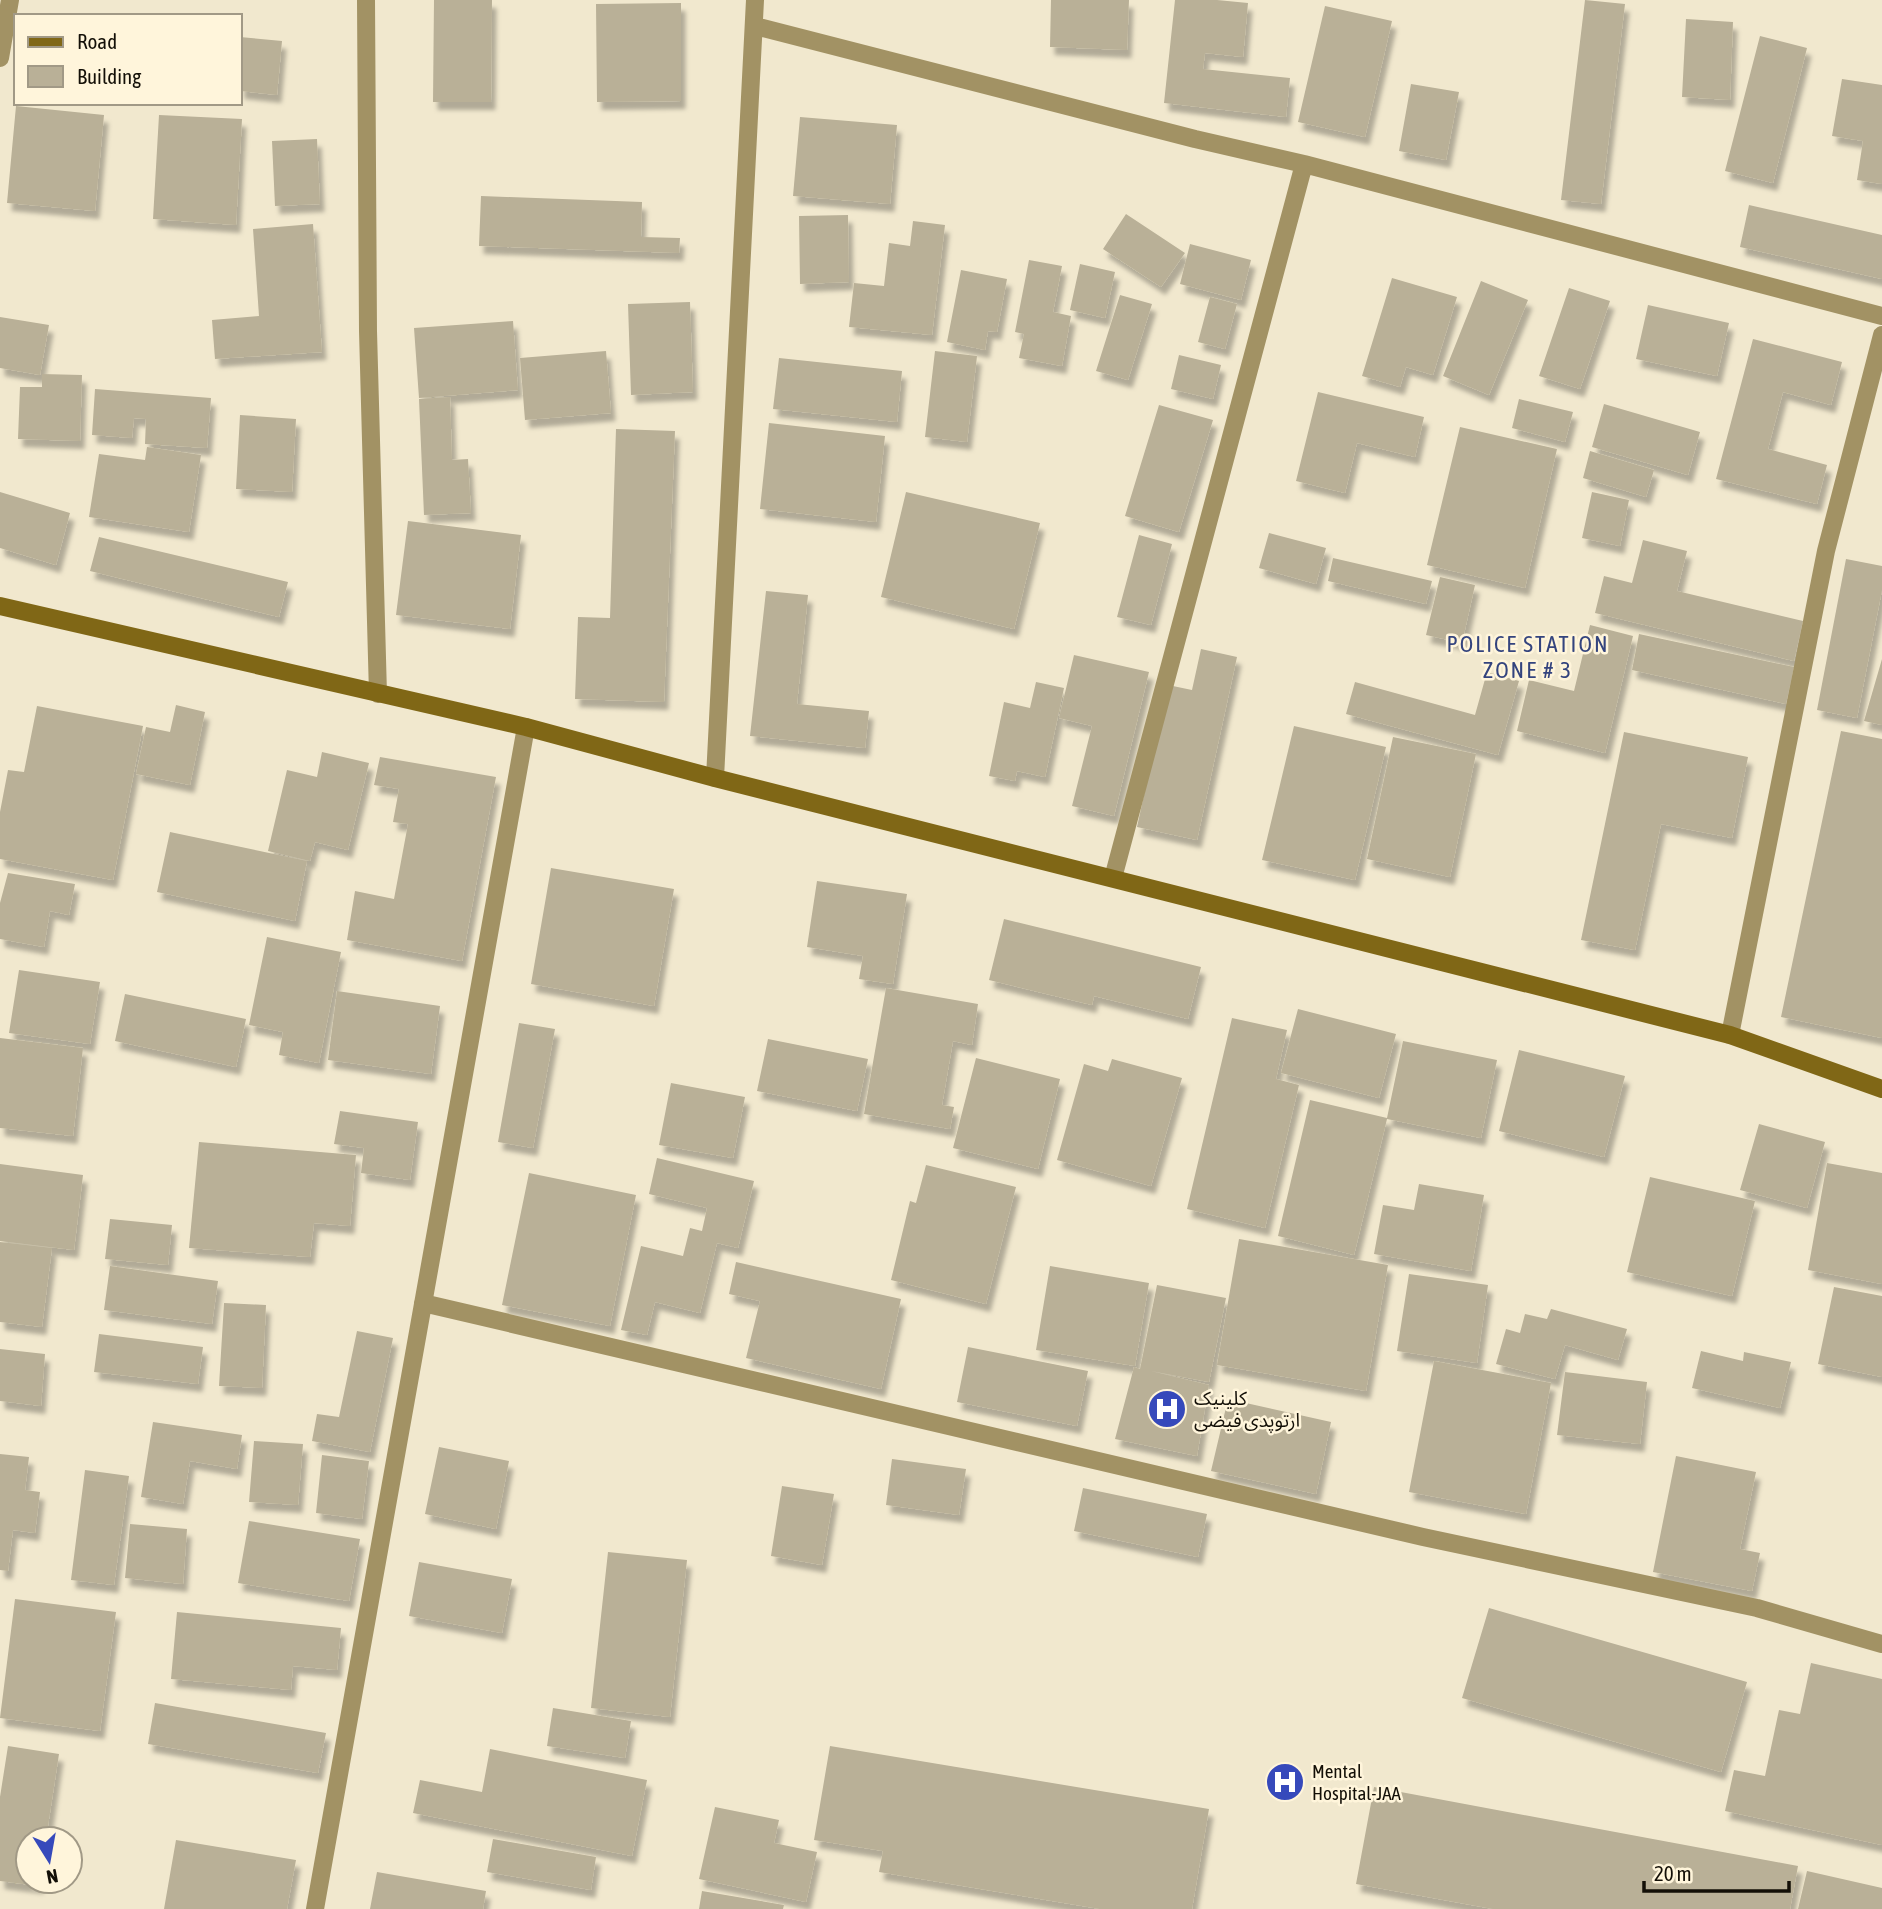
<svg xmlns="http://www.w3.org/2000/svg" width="1882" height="1909" viewBox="0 0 1882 1909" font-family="'Asap Condensed','Noto Sans Arabic',sans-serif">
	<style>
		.building { fill: #b9b097; filter: url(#shadow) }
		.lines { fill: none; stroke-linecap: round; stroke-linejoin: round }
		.minor { stroke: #a29264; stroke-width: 18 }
		.tertiary { stroke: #a29264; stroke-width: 18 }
		.secondary { stroke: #806716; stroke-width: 18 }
		.labels { text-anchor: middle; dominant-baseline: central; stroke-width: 5; stroke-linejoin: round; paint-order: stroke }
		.poi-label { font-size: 19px; fill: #130f07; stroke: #fff5db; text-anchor: start }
		.quarter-label { font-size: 23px; letter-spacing: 2px; fill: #34447e; stroke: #fff5db }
	</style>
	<defs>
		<filter id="shadow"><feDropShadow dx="4.5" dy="8" stdDeviation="2" flood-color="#0004"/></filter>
	</defs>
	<rect width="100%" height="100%" fill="#f1e8ce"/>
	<path class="building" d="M434 0H492L491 102H433Z
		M1051 0H1129L1127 50 1050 47Z
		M1175 0H1217L1248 3 1243 57 1205 53 1203 69 1290 78 1286 117 1164 103Z
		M1585 0 1625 4 1601 204 1561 200Z
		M681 3V101L597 102 596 4Z
		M1325 6 1392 21 1365 137 1298 122Z
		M1686 19 1733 22 1730 100 1682 97Z
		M1760 36 1807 48 1773 183 1725 171Z
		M240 37 282 41 277 95 240 91Z
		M1842 79 1882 85V184L1857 180 1863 141 1832 136Z
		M1411 84 1459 92 1446 160 1399 151Z
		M16 106 104 115 95 211 7 203Z
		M159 115 242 119 236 225 153 219Z
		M800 117 897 125 890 204 793 196Z
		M317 139 320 204 275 206 272 141Z
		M481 196 642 202 641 237 680 238 679 253 479 246Z
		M1749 205 1882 235V279L1740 247Z
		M1126 214 1185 253 1161 287 1103 249Z
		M848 215 849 282 800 284 799 216Z
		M913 221 945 225 932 335 849 327 854 283 884 286 889 243 910 246Z
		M313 224 322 352 215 359 212 320 259 316 253 229Z
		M1190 244 1251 260 1241 300 1180 284Z
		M1029 260 1062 266 1053 312 1071 316 1062 366 1019 358 1024 334 1015 332Z
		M1080 264 1115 272 1105 318 1070 310Z
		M961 270 1007 279 997 332 988 331 985 350 947 342Z
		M1392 278 1457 297 1433 375 1406 367 1400 387 1362 376Z
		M1481 281 1528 300 1489 395 1443 376Z
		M1569 288 1610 301 1580 389 1539 376Z
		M1120 295 1152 304 1128 380 1096 371Z
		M1210 297 1237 304 1225 349 1198 342Z
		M690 302 693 392 631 395 628 304Z
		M1648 305 1729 323 1717 376 1636 359Z
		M0 317 49 325 40 375 0 368Z
		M513 321 518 390 419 398 414 328Z
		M1753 339 1842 362 1831 405 1783 392 1768 449 1827 465 1817 504 1716 479Z
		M606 351 611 413 525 420 520 358Z
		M935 351 977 356 967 442 925 437Z
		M1179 355 1221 365 1213 399 1171 389Z
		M779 358 902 371 897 422 773 409Z
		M42 374 82 375 80 441 18 439 20 387H42Z
		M95 389 211 398 207 448 145 444 146 419 134 418 132 438 92 435Z
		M1318 392 1424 417 1415 457 1357 443 1345 493 1296 481Z
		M450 397 452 460 468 459 471 513 424 515 419 399Z
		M1519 399 1573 412 1565 442 1512 428Z
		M1604 404 1700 432 1688 475 1592 447Z
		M1159 405 1213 420 1179 532 1125 516Z
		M240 415 296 419 292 492 236 489Z
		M769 423 885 436 876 522 760 509Z
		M1460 427 1557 449 1525 588 1427 565Z
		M616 429 675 431 664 702 575 699 578 617 610 618Z
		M147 447 201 455 189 532 89 517 99 454 145 460Z
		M1590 451 1654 470 1646 497 1583 478Z
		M0 492 70 513 56 565 0 548Z
		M906 492 1040 523 1014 629 881 597Z
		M1592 492 1629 500 1620 546 1582 538Z
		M408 521 521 535 510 629 396 615Z
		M1269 533 1326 548 1316 584 1259 568Z
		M1139 535 1172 544 1151 625 1117 617Z
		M99 537 288 582 279 617 90 571Z
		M1643 540 1687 551 1677 591 1803 621 1794 661 1595 613 1604 576 1632 583Z
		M1333 558 1432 581 1426 604 1328 581Z
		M1846 559 1882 566V590L1857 718 1817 710Z
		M1440 577 1475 585 1462 643 1426 635Z
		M766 591 808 595 797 704 869 711 865 748 750 736Z
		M1590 625 1633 636 1605 753 1517 731 1529 680 1574 691Z
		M1639 634 1794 667 1786 704 1632 670Z
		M1201 649 1237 657 1197 840 1137 827 1168 685 1192 690Z
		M1074 655 1149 672 1114 816 1072 806 1092 726 1059 718Z
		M1882 659V725L1864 721Z
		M1487 672 1519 681 1498 755 1346 714 1355 682 1475 715Z
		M1036 682 1064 688 1045 777 1017 771 1015 781 989 776 1004 702 1030 708Z
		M176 705 205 712 190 785 136 774 146 727 170 732Z
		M37 706 143 726 113 880 0 859V812L8 770 24 772Z
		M1294 726 1386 747 1355 880 1262 860Z
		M1841 731 1882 739V1038L1781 1017Z
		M1624 732 1748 757 1732 838 1661 824 1635 950 1581 940Z
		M1393 737 1476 754 1450 877 1367 859Z
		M322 752 369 763 348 850 315 842 310 861 268 851 287 770 317 777Z
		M380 757 496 777 462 961 347 940 355 891 394 899 408 824 393 822 399 789 374 785Z
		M170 832 307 861 295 921 157 892Z
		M551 868 674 889 654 1006 531 984Z
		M8 873 75 884 69 915 50 911 44 947 0 939V903Z
		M817 881 907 894 893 984 859 979 863 956 807 947Z
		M1004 919 1201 967 1188 1019 1094 996 1092 1005 989 980Z
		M267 937 341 952 319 1063 279 1055 283 1032 249 1025Z
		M19 970 100 982 90 1044 9 1033Z
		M886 988 978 1004 972 1045 953 1041 942 1105 954 1107 950 1129 864 1114Z
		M337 991 440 1006 431 1074 328 1060Z
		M125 994 246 1019 236 1067 115 1041Z
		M1298 1009 1396 1034 1379 1098 1281 1073Z
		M1232 1018 1287 1030 1276 1079 1299 1085 1265 1228 1187 1209Z
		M519 1023 555 1029 533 1148 498 1142Z
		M0 1038 83 1048 73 1136 0 1128Z
		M768 1039 868 1059 857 1111 757 1091Z
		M1403 1041 1497 1060 1481 1138 1387 1119 1354 1255 1278 1236 1310 1100 1387 1118Z
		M1519 1050 1625 1076 1604 1157 1499 1131Z
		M976 1058 1060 1079 1038 1169 953 1148Z
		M1112 1059 1182 1078 1151 1186 1057 1160 1084 1064 1108 1071Z
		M671 1083 745 1097 733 1158 659 1145Z
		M340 1111 418 1122 410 1180 361 1173 364 1148 334 1144Z
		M1759 1124 1825 1142 1807 1208 1740 1190Z
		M199 1142 356 1155 350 1226 314 1223 310 1257 189 1248Z
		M657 1158 754 1181 738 1248 717 1243 700 1313 655 1302 647 1335 621 1330 641 1246 683 1256 690 1228 702 1231 707 1208 649 1194Z
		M1827 1163 1882 1173V1284L1808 1270Z
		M0 1164 83 1175 74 1250 0 1241Z
		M926 1165 1016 1187 986 1304 891 1280 910 1201 916 1203Z
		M529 1173 636 1195 610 1326 502 1305Z
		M1650 1177 1755 1201 1732 1296 1627 1272Z
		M1419 1184 1484 1195 1471 1271 1374 1254 1383 1205 1414 1210Z
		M110 1219 172 1225 168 1265 105 1259Z
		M1239 1239 1388 1265 1366 1391 1217 1365Z
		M0 1242 52 1248 42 1327 0 1322Z
		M736 1262 901 1299 881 1389 746 1358 760 1301 729 1294Z
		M110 1266 218 1281 212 1324 104 1310Z
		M1050 1266 1149 1283 1135 1366 1036 1350Z
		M1409 1274 1488 1285 1477 1363 1397 1351Z
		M1157 1285 1226 1298 1209 1382 1151 1371 1209 1385 1197 1456 1115 1439 1134 1367 1140 1369Z
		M1834 1287 1882 1296V1377L1818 1364Z
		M224 1303 266 1305 262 1388 219 1386Z
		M1551 1309 1627 1329 1618 1360 1565 1345 1555 1379 1496 1364 1506 1329 1520 1333 1525 1314 1547 1319Z
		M357 1331 393 1338 370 1452 312 1441 317 1414 339 1417Z
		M99 1334 203 1347 198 1384 94 1372Z
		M968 1347 1088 1371 1077 1426 957 1402Z
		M0 1349 45 1354 41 1406 0 1401Z
		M1701 1351 1743 1361 1744 1352 1791 1362 1780 1408 1692 1388Z
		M1434 1361 1551 1383 1526 1514 1409 1492Z
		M1565 1372 1647 1382 1640 1444 1557 1435Z
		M1228 1399 1331 1422 1316 1494 1211 1471Z
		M153 1422 242 1435 237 1469 190 1461 183 1504 141 1497Z
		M254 1441 303 1444 298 1505 249 1502Z
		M439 1447 509 1461 496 1529 425 1514Z
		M0 1454 29 1457 25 1490 40 1492 35 1533 13 1530 8 1571 0 1570Z
		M322 1455 369 1461 362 1519 316 1513Z
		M1676 1456 1756 1472 1740 1549 1760 1553 1752 1591 1653 1572Z
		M892 1459 966 1469 959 1515 886 1505Z
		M85 1470 129 1476 114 1585 71 1580Z
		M782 1486 834 1494 822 1565 771 1556Z
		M1083 1488 1207 1514 1198 1557 1074 1531Z
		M249 1521 360 1539 349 1601 238 1583Z
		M130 1524 187 1529 183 1584 125 1578Z
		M608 1552 687 1560 670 1717 591 1708Z
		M419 1562 512 1579 502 1633 409 1616Z
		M15 1599 116 1612 100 1731 0 1718Z
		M1489 1608 1747 1682 1721 1772 1462 1698Z
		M177 1612 341 1628 337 1670 293 1666 291 1690 171 1679Z
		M1811 1663 1882 1679V1845L1725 1811 1734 1770 1765 1776 1779 1710 1800 1714Z
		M155 1703 326 1733 318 1773 148 1744Z
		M553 1708 631 1721 625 1758 547 1746Z
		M8 1746 59 1754 46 1839H28V1881H39V1886L0 1881V1797Z
		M830 1746 1209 1809 1192 1909H1100L879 1872 883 1851 814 1840Z
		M490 1749 647 1780 632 1856 413 1813 420 1780 482 1792Z
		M1374 1787 1798 1866 1790 1909H1493L1356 1884Z
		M715 1807 779 1820 774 1843 817 1852 806 1902 699 1879Z
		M493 1839 596 1857 591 1890 487 1872Z
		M176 1840 296 1860 287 1909H164Z
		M1807 1871 1882 1888V1909H1798Z
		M377 1872 486 1891 483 1909H370Z
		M702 1891 784 1905 783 1909H699Z"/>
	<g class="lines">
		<path class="minor" d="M755 26 1195 139 1304 164 1882 316
			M0 58 10 0
			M715 778 755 0
			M1113 878 1304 164
			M1730 1035 1826 551 1882 335
			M423 1303 1423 1537 1757 1608 1882 1644
			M315 1909 526 727"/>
		<path class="tertiary" d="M366 0 368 331 378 694"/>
		<path class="secondary" d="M0 606 526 727 715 778 1730 1035 1882 1089"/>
	</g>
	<defs>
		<symbol id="hospital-disc" viewBox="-11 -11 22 22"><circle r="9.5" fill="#3649bb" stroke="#fff5db"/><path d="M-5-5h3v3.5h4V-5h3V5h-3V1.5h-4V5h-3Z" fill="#fff"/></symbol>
	</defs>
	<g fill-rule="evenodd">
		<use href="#hospital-disc" x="1145" y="1387" width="44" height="44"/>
		<use href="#hospital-disc" x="1263" y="1760" width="44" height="44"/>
	</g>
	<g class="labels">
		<g class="poi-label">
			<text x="1194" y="1398">کلینیک<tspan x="1194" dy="22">ارتوپدی فیضی</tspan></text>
			<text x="1312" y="1771">Mental<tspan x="1312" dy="22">Hospital-JAA</tspan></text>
		</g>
		<g class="quarter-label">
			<text x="1528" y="644">POLICE STATION<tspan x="1528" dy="26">ZONE # 3</tspan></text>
		</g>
	</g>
	<rect x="14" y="14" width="228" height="91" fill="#fff5db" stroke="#a19986" stroke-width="2"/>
	<rect x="28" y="37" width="35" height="10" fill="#806716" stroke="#a19986" stroke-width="2"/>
	<text x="77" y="49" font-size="21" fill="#130f07">Road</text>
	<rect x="28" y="66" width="35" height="21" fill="#b9b097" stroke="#a19986" stroke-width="2"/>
	<text x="77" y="84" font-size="21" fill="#130f07">Building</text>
	<g transform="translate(49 1860) rotate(169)"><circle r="33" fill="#fff5db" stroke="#a19986" stroke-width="2"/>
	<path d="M0-5L12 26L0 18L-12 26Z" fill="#3649bb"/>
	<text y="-10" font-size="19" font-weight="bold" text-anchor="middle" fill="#130f07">N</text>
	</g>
	<path d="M1644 1881v10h145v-10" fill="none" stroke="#130f07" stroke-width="3.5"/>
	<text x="1654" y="1881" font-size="21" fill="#130f07" stroke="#fff5db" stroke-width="5" paint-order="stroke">20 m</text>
</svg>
